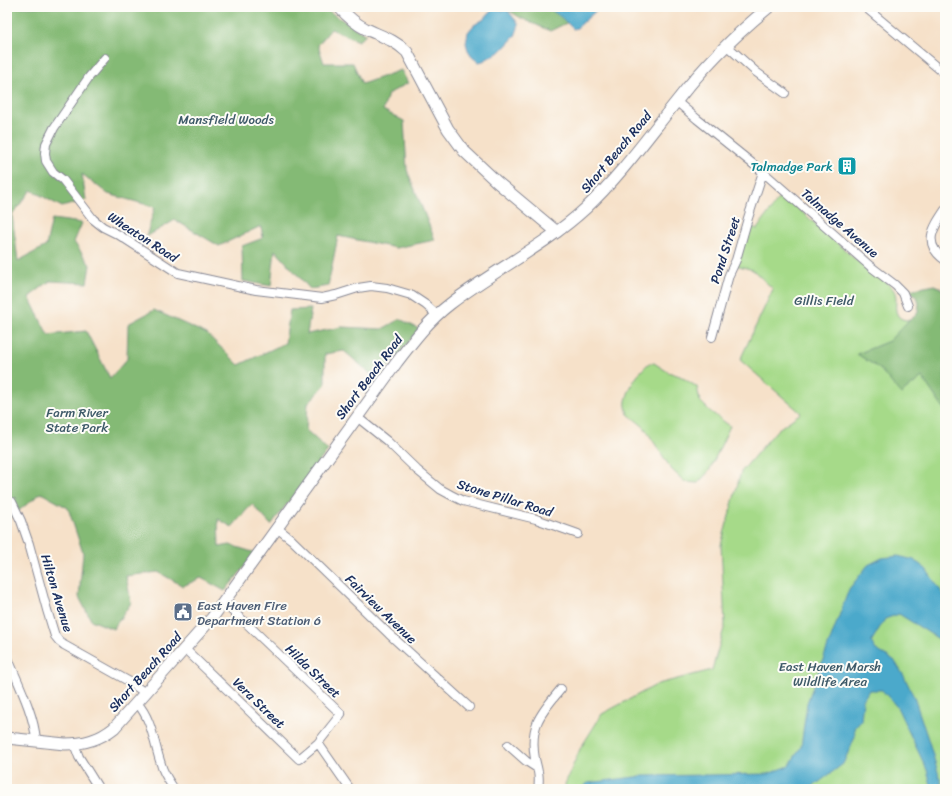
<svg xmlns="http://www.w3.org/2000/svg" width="952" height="796" viewBox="0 0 952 796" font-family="Sriracha,sans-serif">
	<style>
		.green { fill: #a6da89; stroke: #608474 }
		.forest { fill: #84ba75; stroke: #50746a }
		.water { fill: #4ca9cb; stroke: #346c94 }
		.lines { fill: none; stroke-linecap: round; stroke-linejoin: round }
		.street-casing { stroke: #888894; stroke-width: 10 }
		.secondary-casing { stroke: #888894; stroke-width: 13 }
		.street { stroke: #fff; stroke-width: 8 }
		.secondary { stroke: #fff; stroke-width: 11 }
		.labels { text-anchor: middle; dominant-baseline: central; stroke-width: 4; stroke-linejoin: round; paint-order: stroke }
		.park-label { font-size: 13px; fill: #3e5a69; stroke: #fdfcf7 }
		.street-label { font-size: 13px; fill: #1b2f5e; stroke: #fdfcf7 }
		.culture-label { font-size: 13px; fill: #0d838f; stroke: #fdfcf7; text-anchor: end }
		.service-label { font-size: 13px; fill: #4e5e75; stroke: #fdfcf7; text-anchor: start }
	</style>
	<rect width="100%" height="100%" fill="#fdfcf7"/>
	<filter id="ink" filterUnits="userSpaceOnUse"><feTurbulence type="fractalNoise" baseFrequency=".025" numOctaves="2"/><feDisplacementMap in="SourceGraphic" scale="8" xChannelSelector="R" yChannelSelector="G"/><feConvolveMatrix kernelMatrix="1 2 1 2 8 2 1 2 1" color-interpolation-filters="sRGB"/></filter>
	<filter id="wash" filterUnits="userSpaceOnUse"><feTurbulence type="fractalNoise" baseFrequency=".012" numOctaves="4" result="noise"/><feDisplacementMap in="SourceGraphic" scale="16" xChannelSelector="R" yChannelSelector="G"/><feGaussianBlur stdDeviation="0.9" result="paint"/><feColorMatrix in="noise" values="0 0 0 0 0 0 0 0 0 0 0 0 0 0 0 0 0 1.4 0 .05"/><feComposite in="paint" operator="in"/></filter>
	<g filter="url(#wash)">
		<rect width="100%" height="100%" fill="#f6e1c9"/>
		<path class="green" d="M782 194C808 217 833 240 860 263 870 271 885 279 893 289 900 298 891 310 900 318 909 324 934 316 945 314V789H566L565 784 580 749 602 714 658 684 712 670 725 625 721 545 741 472 777 430 801 413 740 360 773 289 753 270 736 265 749 225 757 229Z
			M649 363H654L668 372 680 376 697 387 700 401 711 412 730 426 709 471 698 483 685 482 672 470 644 427 628 414C627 410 625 405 626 401 629 386 638 373 649 363Z"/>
		<path class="forest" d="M7 7H322L366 35 358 41 331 29 318 45 324 63H353L362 84 401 70 408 83 388 94 383 110 404 121 407 170 435 240 396 248 338 236 328 286 310 289 275 250 271 286 243 281 242 246 263 238 261 226 219 246 175 220 146 237 155 207 108 194 82 174 86 200 62 207 31 190 12 215 18 261 46 246 52 219 82 223 74 242 90 265 87 283 50 281 29 297 48 335 86 331 110 378 127 359 128 324 154 310 207 334 239 365 285 343 290 310 311 309 307 334 342 327 382 329 400 319 419 329 378 380 344 351 325 354V385L308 403 306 430 328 450 271 525 252 504 232 527 218 519 219 547 230 545 256 553 225 591 201 578 183 586 158 572 126 576 131 603 113 629 91 620 79 597 83 553 68 508 41 493 7 520Z
			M503 7H592L581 16 550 31 521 18Z
			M935 285 945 291V411L922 377 901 394 880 369 857 354 889 341 906 323 915 316 918 311 919 303 915 295 909 290Z"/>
		<path class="water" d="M547 7H600L577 28 573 29 561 17Z
			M495 9 508 11 518 23V28L515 36 501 51 483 61 479 62 473 58 468 50 466 43 468 32 474 25 484 19 490 12Z
			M898 556 914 560 926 569 945 597V643L899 614 885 619 871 642 876 650 894 660 904 676 914 697 929 742 943 789H932L927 770 897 707 882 690H869L863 700 861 720 854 728 855 737 843 764 810 789H580L588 783 643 776 768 774 789 766 801 747 807 703 849 589 868 565 882 558Z"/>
	</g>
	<g filter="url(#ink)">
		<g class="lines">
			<defs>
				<path id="street" d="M865 7 945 74
					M726 45 756 72 785 93
					M105 58 89 77 54 128 46 144 45 153 46 161 53 172 63 180 93 219 103 227 119 235 178 273 256 290 322 298 336 295 358 288 371 286 387 288 411 295 426 305 437 315
					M676 101 697 119 763 172 870 266 895 285 903 293 908 306
					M945 210C933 228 922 244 945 260
					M712 337 729 275 736 260 748 218 763 172
					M357 417 387 441 417 470 440 489 451 495 463 501 536 519 578 534
					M12 502 21 521 29 544 47 610 55 636 59 641 64 645 130 682 145 693
					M277 528 291 539 389 634 469 707
					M184 648 299 759 318 743 341 714 246 623 223 603
					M7 656C17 681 34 713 36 740
					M137 703C152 719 154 744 161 764 163 773 169 781 174 789
					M318 743 350 789
					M74 744 79 757 99 789
					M508 745 526 761 537 768
					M538 789C540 777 538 771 535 759 529 725 541 713 561 689"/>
				<path id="secondary" d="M339 7C347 16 356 24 366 29 381 36 395 40 407 52L448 129 464 151 497 182 557 232
					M7 738 65 744C84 744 99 740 114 728L212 618 397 362C413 341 429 320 450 304 494 270 545 246 586 208 620 176 647 138 676 102 703 67 735 35 769 7"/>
			</defs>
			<use href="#street" class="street-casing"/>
			<use href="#secondary" class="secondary-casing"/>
			<use href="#street" class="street"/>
			<use href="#secondary" class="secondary"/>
		</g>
	</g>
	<defs>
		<symbol id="building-square" viewBox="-11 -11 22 22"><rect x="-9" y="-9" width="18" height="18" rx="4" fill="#0f9aa8" stroke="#fdfcf7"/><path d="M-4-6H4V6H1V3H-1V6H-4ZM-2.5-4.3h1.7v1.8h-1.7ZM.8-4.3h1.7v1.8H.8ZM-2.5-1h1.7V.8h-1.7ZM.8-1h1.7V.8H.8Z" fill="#fff"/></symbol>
		<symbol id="civic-square" viewBox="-11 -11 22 22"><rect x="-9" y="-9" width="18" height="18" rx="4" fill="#5c6f8a" stroke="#fdfcf7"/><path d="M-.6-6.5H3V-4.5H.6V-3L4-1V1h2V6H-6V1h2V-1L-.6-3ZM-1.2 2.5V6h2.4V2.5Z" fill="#fff"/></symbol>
	</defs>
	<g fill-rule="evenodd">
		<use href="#building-square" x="836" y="155" width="22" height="22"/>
		<use href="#civic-square" x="172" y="601" width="22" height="22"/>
	</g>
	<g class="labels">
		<g class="park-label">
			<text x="226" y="119">Mansfield Woods</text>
			<text x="824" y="300">Gillis Field</text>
			<text x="77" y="412">Farm River<tspan x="77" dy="15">State Park</tspan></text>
			<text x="830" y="666">East Haven Marsh<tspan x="830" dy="15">Wildlife Area</tspan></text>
		</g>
		<g class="street-label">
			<text transform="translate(616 152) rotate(-50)">Short Beach Road</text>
			<text transform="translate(840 223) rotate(41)">Talmadge Avenue</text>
			<text transform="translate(143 237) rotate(33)">Wheaton Road</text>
			<text transform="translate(725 250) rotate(-72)">Pond Street</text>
			<text transform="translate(369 377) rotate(-53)">Short Beach Road</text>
			<text transform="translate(505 498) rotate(17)">Stone Pillar Road</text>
			<text transform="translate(57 593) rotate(73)">Hilton Avenue</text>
			<text transform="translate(381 609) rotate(44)">Fairview Avenue</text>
			<text transform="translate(313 671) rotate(44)">Hilda Street</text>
			<text transform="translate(145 672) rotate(-48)">Short Beach Road</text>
			<text transform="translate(259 703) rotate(44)">Vera Street</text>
		</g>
		<g class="culture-label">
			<text x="833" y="166">Talmadge Park</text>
		</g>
		<g class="service-label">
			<text x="197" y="605">East Haven Fire<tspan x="197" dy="15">Department Station 6</tspan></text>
		</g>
	</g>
	<rect width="952" height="796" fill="none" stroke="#fdfcf7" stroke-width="24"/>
</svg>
